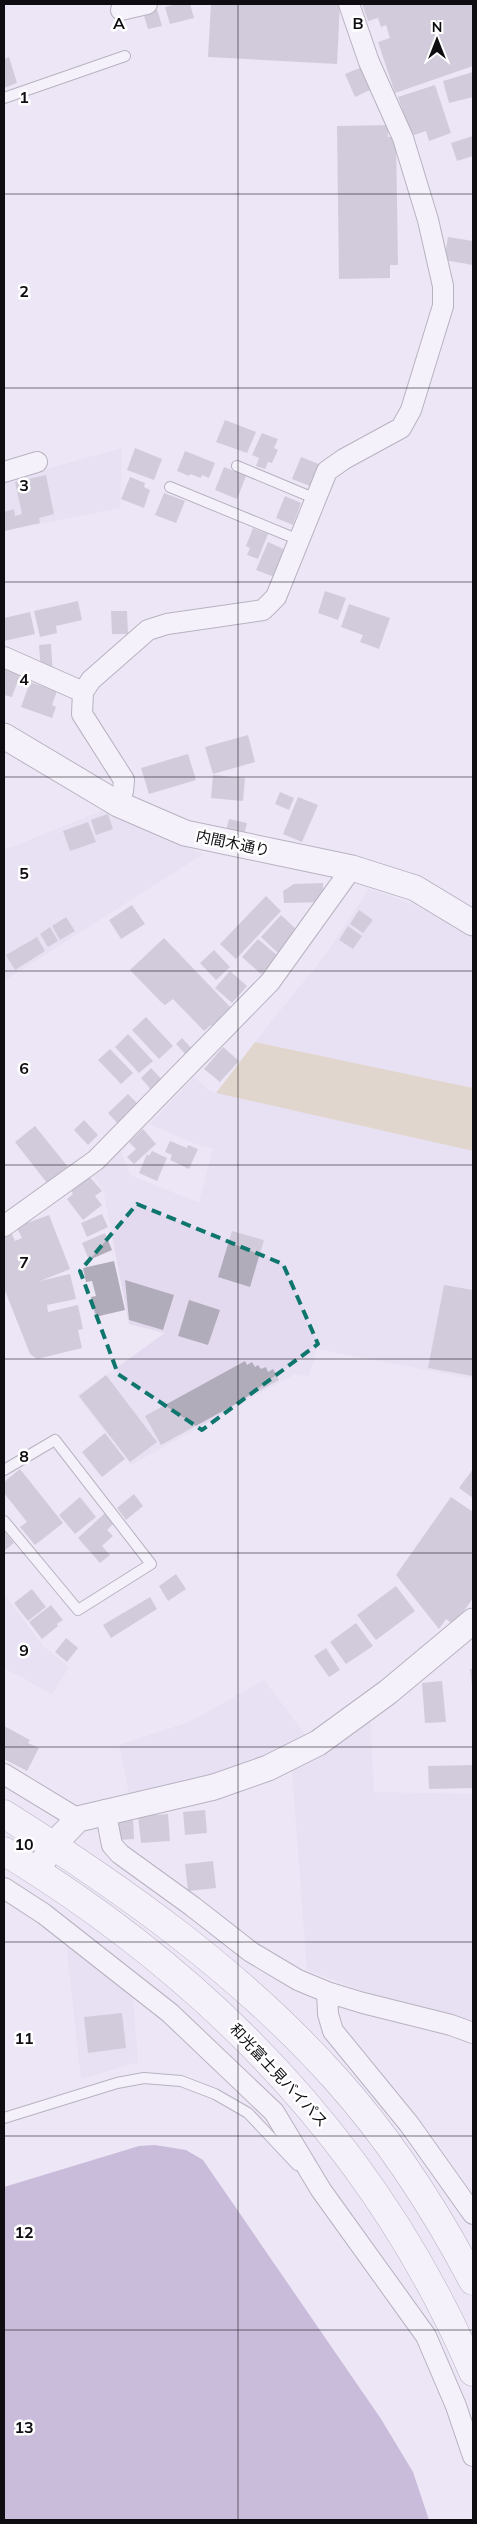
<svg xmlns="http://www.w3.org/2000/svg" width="477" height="2524" viewBox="0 0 477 2524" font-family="Mulish,'Noto Sans JP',sans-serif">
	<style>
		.built { fill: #e3daf0 }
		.green { fill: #d3c49d }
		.water { fill: #9d8ab9 }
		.building { fill: #b1acba }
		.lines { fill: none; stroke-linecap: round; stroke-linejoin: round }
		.service-casing { stroke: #787380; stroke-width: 12 }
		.minor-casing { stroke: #787380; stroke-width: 22 }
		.tertiary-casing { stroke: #787380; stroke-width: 27 }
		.trunk-casing { stroke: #787380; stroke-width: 29 }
		.service { stroke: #fff; stroke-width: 10 }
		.minor { stroke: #fff; stroke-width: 20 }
		.tertiary { stroke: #fff; stroke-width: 25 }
		.trunk { stroke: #fff; stroke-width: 28 }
		.marked { fill: none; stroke: #0f766e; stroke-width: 4; stroke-dasharray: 10 6; stroke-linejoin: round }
		.grid { fill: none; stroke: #0f0d12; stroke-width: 1; stroke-opacity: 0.55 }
		.labels { text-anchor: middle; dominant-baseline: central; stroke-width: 5; stroke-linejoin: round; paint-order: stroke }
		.street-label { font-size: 15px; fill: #0f0d12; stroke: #fff }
		.grid-label { font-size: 16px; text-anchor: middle; font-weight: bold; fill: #0f0d12; stroke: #fff; stroke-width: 5; stroke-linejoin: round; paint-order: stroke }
	</style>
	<rect width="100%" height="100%" fill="#ece6f5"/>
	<path class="built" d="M122 448 120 508 4 531V481Z
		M104 810 128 823 203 854 4 981V850Z
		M369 889 413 904 473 936V1088L255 1042 326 954Z
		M194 1077 210 1091 473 1151V1379L317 1349 309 1376 295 1374 131 1465 77 1396 165 1333 129 1324 103 1189 90 1173 120 1149 130 1175 199 1203 213 1148 198 1145 150 1124Z
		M4 1594 44 1647 69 1667 52 1694 4 1668Z
		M264 1680 307 1737 217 1776 129 1794 119 1745 190 1722Z
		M370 1719 374 1792 473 1794V2021L371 1994 307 1970 292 1770 331 1749Z
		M66 1941 132 1988 138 2062 81 2079Z"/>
	<path class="green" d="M255 1042 473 1088V1151L216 1093Z"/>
	<path class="water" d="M155 2145 186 2150 203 2160 381 2419 413 2472 429 2520H4V2187L139 2146Z"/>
	<path class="building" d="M177 4H190L194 18 170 24 165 7Z
		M211 4H340L337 64 208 57Z
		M362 4H473V66L395 93 378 42 390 38 386 25 381 27 378 18 368 21Z
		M157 9 162 26 148 29 143 12Z
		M9 57 17 83 4 88V59Z
		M362 67 372 89 355 97 345 74Z
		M473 72V97L449 103 443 81Z
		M435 85 451 133 429 141 426 131 411 136 398 97Z
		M388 125V137H396L398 265H390V278L339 279 337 126Z
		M473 136V156L457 161 451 143Z
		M448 237 473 241V265L444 260Z
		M225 420 256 432 247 453 216 442Z
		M262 433 278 439 274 448 278 450 272 463 268 462 265 469 256 466 259 458 252 455Z
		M135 448 162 459 154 480 127 470Z
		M185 451 215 463 209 478 202 475 201 478 190 474 189 476 177 471Z
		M301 457 319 464 310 486 292 479Z
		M224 467 246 476 237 499 215 490Z
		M46 475 54 514 39 518 40 523 4 531V512L14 509 15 516 22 514 15 482Z
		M130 477 145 483 144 487 150 490 144 508 121 499Z
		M164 493 185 501 176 523 155 515Z
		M285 496 301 503 293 525 276 518Z
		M253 528 268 534 258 559 247 555 250 548 246 546Z
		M268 542 288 551 277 578 256 570Z
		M325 591 346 598 338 620 318 613Z
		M78 601 82 620 56 626 57 633 40 637 34 611Z
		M349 604 390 618 379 649 360 642 363 635 341 627Z
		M111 611H127L128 634H112Z
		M30 612 35 634 4 641V618Z
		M51 644 53 677 41 671 39 645Z
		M4 669 20 675 12 697 4 695Z
		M30 682 57 691 52 705 56 707 52 718 21 707Z
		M248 735 255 762 213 774 205 747Z
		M188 754 196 780 149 794 141 768Z
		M213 775 245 778 243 801 211 798Z
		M280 792 294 798 289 810 275 804Z
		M298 797 318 805 302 842 283 834Z
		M108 814 113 829 96 835 91 820Z
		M229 819 247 823 244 835 226 831Z
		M88 822 96 842 70 851 63 831Z
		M323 883 324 902 284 903 283 891 294 884Z
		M266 896 281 911 236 959 220 944Z
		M132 905 145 924 121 939 109 920Z
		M359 910 373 920 363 933 350 924Z
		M281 915 299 932 279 954 261 937Z
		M66 917 75 931 60 940 52 926Z
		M348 926 362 936 353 949 339 940Z
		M50 927 58 941 48 947 40 934Z
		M37 937 45 951 15 970 6 955Z
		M164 938 235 1012 216 1030 211 1025 204 1031 173 999 165 1005 161 1002 130 970Z
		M258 939 278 956 261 974 242 957Z
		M214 950 230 967 216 980 200 963Z
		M230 971 247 986 232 1003 215 988Z
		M146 1017 173 1046 159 1059 132 1030Z
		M128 1034 153 1061 139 1073 115 1047Z
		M182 1038 194 1051 188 1057 176 1044Z
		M223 1047 239 1061 220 1082 204 1069Z
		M110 1049 133 1073 121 1084 98 1060Z
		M151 1068 165 1083 154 1093 141 1078Z
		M128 1094 140 1106 119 1125 108 1113Z
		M84 1120 98 1135 88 1145 74 1130Z
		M35 1126 68 1167 47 1183 15 1142Z
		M143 1129 156 1144 134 1164 127 1157 136 1149 129 1142Z
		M170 1141 187 1148 188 1145 198 1149 189 1169 170 1160 172 1155 165 1152Z
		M152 1151 167 1158 157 1181 139 1173 147 1154 149 1156Z
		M89 1176 102 1191 95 1196 102 1205 83 1220 67 1199 73 1194 71 1190Z
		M102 1214 108 1227 87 1237 81 1223Z
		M49 1215 70 1269 40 1281 70 1274 76 1299 47 1305 48 1312 78 1305 83 1329 78 1330 82 1348 37 1359 30 1354 4 1288V1237L12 1234 15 1241 22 1238 16 1226 26 1221 27 1223Z
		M232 1231 264 1240 250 1287 218 1277Z
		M105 1233 112 1250 89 1260 82 1243Z
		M114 1261 125 1310 95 1317 91 1297 96 1296 92 1281 86 1282 83 1268Z
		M125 1280 174 1295 163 1330 129 1320Z
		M444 1285 473 1290V1376L428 1368Z
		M189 1300 220 1310 208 1345 178 1336Z
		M245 1361 247 1365 252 1362 255 1367 258 1365 261 1369 266 1367 268 1372 273 1369 279 1380 161 1445 145 1416Z
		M106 1375 157 1442 130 1462 79 1396Z
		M105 1433 125 1459 102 1477 82 1452Z
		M20 1469 63 1523 35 1545 20 1527 27 1522 4 1493V1482Z
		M473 1469V1498L459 1488Z
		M134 1494 143 1506 126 1520 117 1508Z
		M80 1497 96 1517 75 1534 59 1515Z
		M451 1497 473 1512V1598L454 1625 446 1619 439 1629 396 1575Z
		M105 1513 114 1523 107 1530 113 1536 102 1546 110 1555 100 1563 78 1538Z
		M4 1530 14 1543 4 1551Z
		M176 1574 186 1589 168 1601 159 1586Z
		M396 1586 415 1611 376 1640 357 1615Z
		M32 1589 46 1607 28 1621 14 1603Z
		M150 1597 157 1609 111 1638 103 1625Z
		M51 1605 63 1620 57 1624 58 1626 42 1639 29 1622Z
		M356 1623 373 1646 346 1664 330 1642Z
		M66 1638 78 1648 67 1662 55 1652Z
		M326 1648 340 1670 329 1677 314 1656Z
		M470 1669H473V1686H472Z
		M442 1681 446 1722 425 1723 422 1683Z
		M4 1726 30 1740 28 1743 39 1748 27 1771 4 1759Z
		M473 1765V1788L429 1789 428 1766Z
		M205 1810 207 1833 185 1835 183 1812Z
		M168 1814 170 1841 141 1843 138 1816Z
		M133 1819 134 1839 118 1840 117 1820Z
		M213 1861 216 1888 188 1891 185 1864Z
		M122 2013 126 2048 88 2053 84 2017Z"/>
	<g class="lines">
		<defs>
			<path id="service" d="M4 98 125 56
				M237 466 316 499
				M170 487 299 540
				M4 1470 55 1440 151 1564 78 1610 4 1521
				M4 2118 117 2083 144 2078 181 2081 215 2094 248 2113 297 2165"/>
			<path id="minor" d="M121 10 147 4
				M4 472 37 462
				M4 657 83 692
				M118 804 123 791 124 780 82 714 83 692 91 680 148 630 167 624 263 610 276 597 327 471 344 459 401 428 411 410 443 306V286L428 220 403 138 369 62 349 4
				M4 1226 96 1160 270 982 352 868
				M4 1774 78 1819
				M105 1810 112 1845 120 1854 192 1906 251 1952 298 1980 327 1992 363 2003 451 2025 473 2033
				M4 1888 44 1914 170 2013 274 2112 321 2190 426 2336 456 2406 473 2456
				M327 1992 328 2014 333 2031 409 2124 473 2214"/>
			<path id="tertiary" d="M4 736 118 804 185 833 352 868 415 888 473 923
				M37 1871 53 1845 78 1819 214 1787 268 1768 318 1743 388 1692 473 1621"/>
			<path id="trunk" d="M4 1814C123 1889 240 1972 335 2078 390 2139 435 2209 473 2281
				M4 1851C212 1978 376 2146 473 2372"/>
		</defs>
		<use href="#service" class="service-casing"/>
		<use href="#minor" class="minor-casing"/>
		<use href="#tertiary" class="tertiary-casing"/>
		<use href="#trunk" class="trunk-casing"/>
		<use href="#service" class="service"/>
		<use href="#minor" class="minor"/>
		<use href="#tertiary" class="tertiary"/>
		<use href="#trunk" class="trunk"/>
	</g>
	<path d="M0 0H477V2524H0ZM137 1204 283 1264 318 1344 202 1430 118 1374 80 1271Z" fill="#ece6f5" fill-opacity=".55" fill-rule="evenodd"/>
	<path class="marked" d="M137 1204 283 1264 318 1344 202 1430 118 1374 80 1271Z"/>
	<path class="grid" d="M238 4V2520M4 194H473M4 388H473M4 582H473M4 777H473M4 971H473M4 1165H473M4 1359H473M4 1553H473M4 1747H473M4 1942H473M4 2136H473M4 2330H473"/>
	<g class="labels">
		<g class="street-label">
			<text transform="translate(233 843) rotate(12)">内間木通り</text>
			<text transform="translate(279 2075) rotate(47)">和光富士見バイパス</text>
		</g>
	</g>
	<g class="grid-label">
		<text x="119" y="29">A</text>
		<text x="358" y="29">B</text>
		<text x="24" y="103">1</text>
		<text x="24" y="297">2</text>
		<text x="24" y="491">3</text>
		<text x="24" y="685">4</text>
		<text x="24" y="879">5</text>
		<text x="24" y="1074">6</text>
		<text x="24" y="1268">7</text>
		<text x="24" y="1462">8</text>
		<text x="24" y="1656">9</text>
		<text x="24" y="1850">10</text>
		<text x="24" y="2044">11</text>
		<text x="24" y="2238">12</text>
		<text x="24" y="2433">13</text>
	</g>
	<rect width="477" height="2524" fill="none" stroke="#0f0d12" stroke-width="10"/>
	<g transform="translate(437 40)" stroke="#ffffff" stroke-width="4" paint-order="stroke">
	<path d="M0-4L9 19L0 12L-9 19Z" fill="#0f0d12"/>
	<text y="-8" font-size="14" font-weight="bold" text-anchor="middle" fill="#0f0d12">N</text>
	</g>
</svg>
